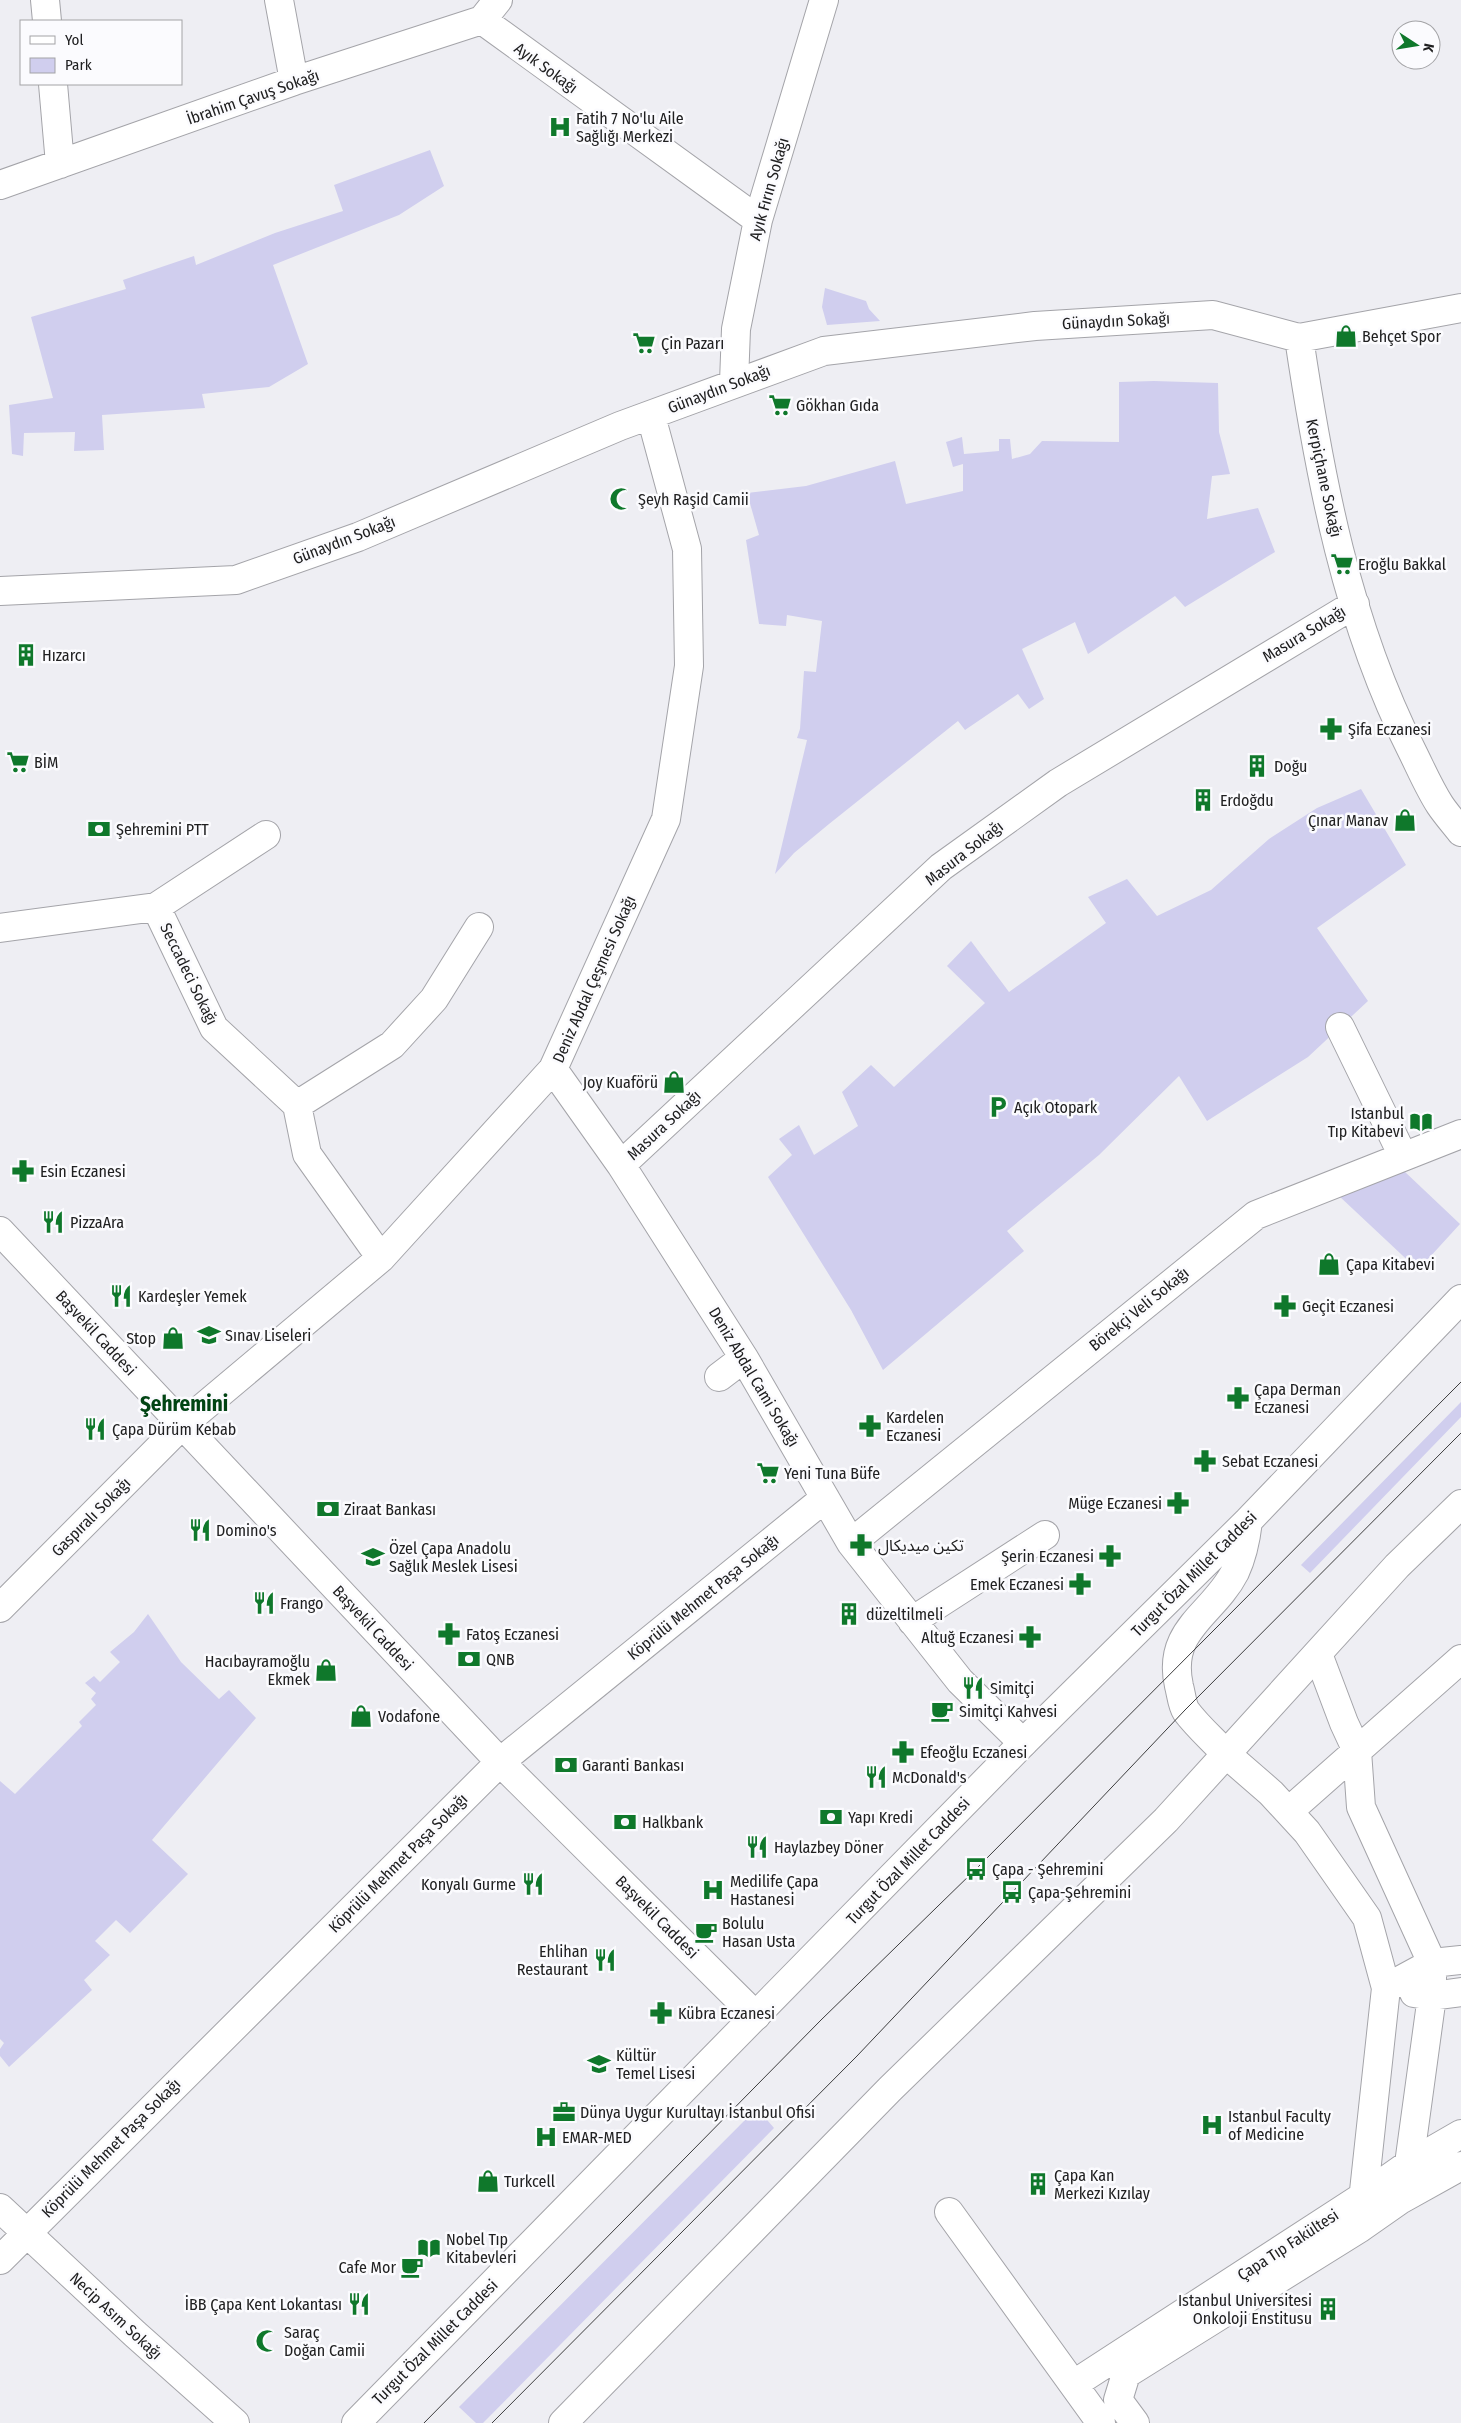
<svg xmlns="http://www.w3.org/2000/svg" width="1461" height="2423" viewBox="0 0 1461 2423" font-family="'Fira Sans Condensed','Noto Sans Arabic',sans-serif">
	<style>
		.green { fill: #d0ceee }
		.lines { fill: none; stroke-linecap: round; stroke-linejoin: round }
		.minor-casing { stroke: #a4a4a9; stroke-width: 30 }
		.major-casing { stroke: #a4a4a9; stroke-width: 30 }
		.minor { stroke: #fff; stroke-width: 28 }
		.major { stroke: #fff; stroke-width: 28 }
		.tram { stroke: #3d3d3e; stroke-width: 1 }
		.labels { text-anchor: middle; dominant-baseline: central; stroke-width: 5; stroke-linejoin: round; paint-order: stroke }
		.street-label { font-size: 16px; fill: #202021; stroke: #fbfbfe }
		.poi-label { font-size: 16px; fill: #202021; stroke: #fbfbfe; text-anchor: start }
		.district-label { font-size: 21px; font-weight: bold; fill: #014413; stroke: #fbfbfe }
	</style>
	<rect width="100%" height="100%" fill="#eeeef3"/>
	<path class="green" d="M430 150 444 186 399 215 273 265 308 364 269 387 202 394 205 408 102 415 104 450 74 451 75 432 24 433 23 456 12 454 9 405 53 398 31 317 126 289 123 280 194 256 196 265 275 233 343 211 334 185Z
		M825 288 866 301 869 309 880 321 827 325 822 307Z
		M1154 381 1218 383 1219 432 1230 474 1212 476 1207 519 1258 508 1275 552 1185 607 1175 596 1088 654 1075 622 1022 649 1044 699 1029 709 1018 694 965 730 958 721 829 824 794 853 775 874 807 740 797 738 800 729 804 671 816 672 822 621 787 615 786 626 759 624 746 540 759 535 747 493 806 486 895 461 906 504 963 491V464L953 467 946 442 962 437 964 454 999 451V439H1010L1012 459 1030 454 1042 441 1119 442V382Z
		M1361 789 1406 865 1317 928 1368 1001 1308 1057 1207 1121 1179 1076 1099 1155 1007 1231 1024 1251 883 1370 851 1310 768 1177 792 1155 779 1139 799 1125 814 1155 858 1126 842 1092 871 1065 894 1087 985 1003 947 966 971 941 1009 992 1106 923 1088 897 1127 879 1157 916 1211 890 1269 839 1317 808Z
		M1404 1171 1460 1224 1418 1270 1338 1195Z
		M1461 1402V1417L1310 1573 1301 1565Z
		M148 1614 181 1662 219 1699 229 1690 256 1718 152 1840 188 1874 130 1933 116 1920 95 1941 110 1955 84 1980 92 1990 9 2067 0 2056V2049L4 2043 0 2039V1781L15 1794 82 1726 79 1722 96 1705 91 1699 96 1693 85 1683 94 1676 100 1682 120 1662 110 1652 134 1632Z
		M757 2108 774 2128 483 2423H476L459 2407Z"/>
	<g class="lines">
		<defs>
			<path id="minor" d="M45 0 47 21
				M279 0 294 81
				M482 20 758 220
				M53 84 60 164
				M0 185 294 81 482 20 498 0
				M1299 338C1320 479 1347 623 1412 751 1421 769 1429 788 1440 805 1446 814 1454 823 1461 832
				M734 382 736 329 758 220 824 0
				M0 591 236 580 358 537 620 426 824 351 1035 326 1213 315 1299 338 1461 308
				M156 907 266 835
				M0 928 156 907 214 1028 297 1105 307 1154 381 1258
				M1340 1027 1403 1156
				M553 1069 621 1165 744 1358 851 1543 960 1681 1023 1743
				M297 1105 392 1045 434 999 479 927
				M621 1165 941 867 1058 783 1355 604
				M0 1231 500 1762 756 2016
				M719 1377 744 1358
				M851 1543 1256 1215 1461 1134
				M0 1608 182 1425 381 1258 553 1069 666 819 689 666 687 549 651 416
				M912 1621 1045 1535
				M1318 1654 1344 1723 1357 1751 1361 1807 1432 1963V1996L1409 2164 1400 2200
				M1225 1753 1271 1793 1307 1832 1367 1918 1386 1988 1360 2228
				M1289 1811 1461 1659
				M1386 1988 1432 1963 1461 1960
				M1414 1993 1432 1996 1461 1992
				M0 2208 135 2334 235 2423
				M949 2212 1101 2423
				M0 2260 500 1762 825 1498
				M1074 2384 1365 2195 1409 2164 1461 2134
				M1135 2423 1118 2400 1126 2374 1360 2228 1400 2200 1461 2166"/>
			<path id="major" d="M1225 1753C1213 1740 1197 1726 1186 1711 1182 1705 1181 1693 1179 1686 1166 1629 1213 1615 1235 1572 1243 1555 1246 1539 1248 1521
				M356 2423 1023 1743 1248 1521 1461 1299
				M563 2423 890 2089 1166 1820 1397 1566 1461 1504"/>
		</defs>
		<use href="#minor" class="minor-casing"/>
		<use href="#major" class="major-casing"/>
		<use href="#minor" class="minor"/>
		<use href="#major" class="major"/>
		<path class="tram" d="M424 2423 821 2020 976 1869 1461 1382
			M492 2423 857 2056 1185 1710 1461 1433"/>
	</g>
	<defs>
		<symbol id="hospital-bare" viewBox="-9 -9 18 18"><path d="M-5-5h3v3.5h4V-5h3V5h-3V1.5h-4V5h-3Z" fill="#0f782b" stroke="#fbfbfe" stroke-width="2.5" paint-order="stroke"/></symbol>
		<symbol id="shop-bare" viewBox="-9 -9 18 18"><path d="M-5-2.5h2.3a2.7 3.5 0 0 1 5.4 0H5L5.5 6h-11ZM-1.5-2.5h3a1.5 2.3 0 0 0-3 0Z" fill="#0f782b" stroke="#fbfbfe" stroke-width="2.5" paint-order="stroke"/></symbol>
		<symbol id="supermarket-bare" viewBox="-9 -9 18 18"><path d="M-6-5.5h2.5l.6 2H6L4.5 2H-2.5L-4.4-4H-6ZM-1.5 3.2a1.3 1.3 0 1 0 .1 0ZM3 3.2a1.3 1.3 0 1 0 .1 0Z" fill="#0f782b" stroke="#fbfbfe" stroke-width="2.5" paint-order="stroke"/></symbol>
		<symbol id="mosque-bare" viewBox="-9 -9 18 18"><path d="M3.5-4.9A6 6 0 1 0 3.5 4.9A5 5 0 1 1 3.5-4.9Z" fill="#0f782b" stroke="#fbfbfe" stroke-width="2.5" paint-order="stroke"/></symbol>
		<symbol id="building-bare" viewBox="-9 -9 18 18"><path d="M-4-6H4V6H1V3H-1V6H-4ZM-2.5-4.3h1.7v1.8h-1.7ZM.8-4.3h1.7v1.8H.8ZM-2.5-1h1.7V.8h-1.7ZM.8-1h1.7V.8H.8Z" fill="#0f782b" stroke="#fbfbfe" stroke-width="2.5" paint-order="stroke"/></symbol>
		<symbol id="pharmacy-bare" viewBox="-9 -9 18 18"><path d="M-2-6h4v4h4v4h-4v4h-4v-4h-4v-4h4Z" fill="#0f782b" stroke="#fbfbfe" stroke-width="2.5" paint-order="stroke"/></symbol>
		<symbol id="bank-bare" viewBox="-9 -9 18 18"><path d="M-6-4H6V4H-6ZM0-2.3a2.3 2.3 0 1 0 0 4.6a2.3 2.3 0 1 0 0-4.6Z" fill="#0f782b" stroke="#fbfbfe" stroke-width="2.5" paint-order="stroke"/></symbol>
		<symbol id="parking-bare" viewBox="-9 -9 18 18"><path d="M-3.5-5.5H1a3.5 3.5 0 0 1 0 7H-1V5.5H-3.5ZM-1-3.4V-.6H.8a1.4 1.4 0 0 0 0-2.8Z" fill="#0f782b" stroke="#fbfbfe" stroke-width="2.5" paint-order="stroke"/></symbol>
		<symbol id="library-bare" viewBox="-9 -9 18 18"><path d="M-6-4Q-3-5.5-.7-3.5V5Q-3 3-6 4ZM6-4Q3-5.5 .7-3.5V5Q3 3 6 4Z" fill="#0f782b" stroke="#fbfbfe" stroke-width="2.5" paint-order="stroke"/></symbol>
		<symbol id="restaurant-bare" viewBox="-9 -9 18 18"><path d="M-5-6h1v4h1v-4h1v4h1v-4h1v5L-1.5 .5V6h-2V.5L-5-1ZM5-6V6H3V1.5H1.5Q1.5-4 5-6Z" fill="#0f782b" stroke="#fbfbfe" stroke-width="2.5" paint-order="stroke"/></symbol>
		<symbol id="school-bare" viewBox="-9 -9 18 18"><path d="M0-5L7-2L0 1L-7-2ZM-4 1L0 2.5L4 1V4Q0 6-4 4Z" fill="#0f782b" stroke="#fbfbfe" stroke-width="2.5" paint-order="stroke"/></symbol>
		<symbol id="cafe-bare" viewBox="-9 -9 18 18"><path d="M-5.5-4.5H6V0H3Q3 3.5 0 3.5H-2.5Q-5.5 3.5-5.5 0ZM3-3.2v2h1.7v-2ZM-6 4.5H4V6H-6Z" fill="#0f782b" stroke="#fbfbfe" stroke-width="2.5" paint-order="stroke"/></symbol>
		<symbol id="bus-bare" viewBox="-9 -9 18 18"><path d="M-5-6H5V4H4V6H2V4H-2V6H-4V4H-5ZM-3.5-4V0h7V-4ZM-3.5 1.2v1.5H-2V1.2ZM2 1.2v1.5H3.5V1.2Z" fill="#0f782b" stroke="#fbfbfe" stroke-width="2.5" paint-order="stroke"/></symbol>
		<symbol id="office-bare" viewBox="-9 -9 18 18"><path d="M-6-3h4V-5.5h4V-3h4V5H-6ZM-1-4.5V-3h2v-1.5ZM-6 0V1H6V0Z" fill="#0f782b" stroke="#fbfbfe" stroke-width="2.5" paint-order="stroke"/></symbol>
	</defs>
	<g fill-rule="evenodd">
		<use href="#hospital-bare" x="544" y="111" width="32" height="32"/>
		<use href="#shop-bare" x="1330" y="320" width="32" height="32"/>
		<use href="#supermarket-bare" x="628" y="327" width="32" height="32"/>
		<use href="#supermarket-bare" x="764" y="389" width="32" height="32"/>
		<use href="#mosque-bare" x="605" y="483" width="32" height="32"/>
		<use href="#supermarket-bare" x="1326" y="548" width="32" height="32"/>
		<use href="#building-bare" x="10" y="639" width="32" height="32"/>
		<use href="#pharmacy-bare" x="1315" y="713" width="32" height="32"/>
		<use href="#supermarket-bare" x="2" y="746" width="32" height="32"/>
		<use href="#building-bare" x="1241" y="750" width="32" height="32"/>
		<use href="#building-bare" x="1187" y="784" width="32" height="32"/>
		<use href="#shop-bare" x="1389" y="804" width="32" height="32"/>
		<use href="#bank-bare" x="83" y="813" width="32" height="32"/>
		<use href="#shop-bare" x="658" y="1066" width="32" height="32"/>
		<use href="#parking-bare" x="982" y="1091" width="32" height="32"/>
		<use href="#library-bare" x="1405" y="1106" width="32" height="32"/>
		<use href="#pharmacy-bare" x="7" y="1155" width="32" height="32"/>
		<use href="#restaurant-bare" x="37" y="1206" width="32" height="32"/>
		<use href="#shop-bare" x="1313" y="1248" width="32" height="32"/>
		<use href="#restaurant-bare" x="105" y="1280" width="32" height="32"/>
		<use href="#pharmacy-bare" x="1269" y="1290" width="32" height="32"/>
		<use href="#school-bare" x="193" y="1319" width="32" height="32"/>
		<use href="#shop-bare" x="157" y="1322" width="32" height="32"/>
		<use href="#pharmacy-bare" x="1222" y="1382" width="32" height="32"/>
		<use href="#pharmacy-bare" x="854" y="1410" width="32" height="32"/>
		<use href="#restaurant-bare" x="79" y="1413" width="32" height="32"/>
		<use href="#pharmacy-bare" x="1189" y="1445" width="32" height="32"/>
		<use href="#supermarket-bare" x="752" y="1457" width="32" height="32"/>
		<use href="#pharmacy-bare" x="1162" y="1487" width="32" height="32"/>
		<use href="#bank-bare" x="312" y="1493" width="32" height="32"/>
		<use href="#restaurant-bare" x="184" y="1514" width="32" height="32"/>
		<use href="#pharmacy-bare" x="845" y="1529" width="32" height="32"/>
		<use href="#pharmacy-bare" x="1094" y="1540" width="32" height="32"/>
		<use href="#school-bare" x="357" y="1541" width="32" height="32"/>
		<use href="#pharmacy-bare" x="1064" y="1568" width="32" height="32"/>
		<use href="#restaurant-bare" x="248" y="1587" width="32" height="32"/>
		<use href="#building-bare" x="833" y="1598" width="32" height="32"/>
		<use href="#pharmacy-bare" x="433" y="1618" width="32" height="32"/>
		<use href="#pharmacy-bare" x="1014" y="1621" width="32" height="32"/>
		<use href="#bank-bare" x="453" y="1643" width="32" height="32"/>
		<use href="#shop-bare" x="310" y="1654" width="32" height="32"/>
		<use href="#restaurant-bare" x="957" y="1672" width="32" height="32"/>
		<use href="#cafe-bare" x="926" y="1695" width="32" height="32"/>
		<use href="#shop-bare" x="345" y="1700" width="32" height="32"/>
		<use href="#pharmacy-bare" x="887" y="1736" width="32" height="32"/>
		<use href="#bank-bare" x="550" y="1749" width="32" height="32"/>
		<use href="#restaurant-bare" x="860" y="1761" width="32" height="32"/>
		<use href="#bank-bare" x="815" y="1801" width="32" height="32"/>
		<use href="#bank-bare" x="609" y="1806" width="32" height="32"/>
		<use href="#restaurant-bare" x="741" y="1831" width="32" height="32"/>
		<use href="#bus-bare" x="960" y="1853" width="32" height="32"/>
		<use href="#restaurant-bare" x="517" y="1868" width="32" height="32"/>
		<use href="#hospital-bare" x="697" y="1874" width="32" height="32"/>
		<use href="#bus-bare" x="996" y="1876" width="32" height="32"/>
		<use href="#cafe-bare" x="690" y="1916" width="32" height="32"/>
		<use href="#restaurant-bare" x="589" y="1944" width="32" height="32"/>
		<use href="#pharmacy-bare" x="645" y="1997" width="32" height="32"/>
		<use href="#school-bare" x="583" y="2048" width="32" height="32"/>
		<use href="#office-bare" x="548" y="2096" width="32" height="32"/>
		<use href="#hospital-bare" x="1196" y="2109" width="32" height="32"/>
		<use href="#hospital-bare" x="530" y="2121" width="32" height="32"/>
		<use href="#shop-bare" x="472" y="2165" width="32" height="32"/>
		<use href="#building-bare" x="1022" y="2168" width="32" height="32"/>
		<use href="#library-bare" x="413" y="2232" width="32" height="32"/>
		<use href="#cafe-bare" x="396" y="2251" width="32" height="32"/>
		<use href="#restaurant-bare" x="343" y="2288" width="32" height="32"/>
		<use href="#building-bare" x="1312" y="2293" width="32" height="32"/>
		<use href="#mosque-bare" x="251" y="2325" width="32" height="32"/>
	</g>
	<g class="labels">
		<g class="street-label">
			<text transform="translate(546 68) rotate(36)">Ayık Sokağı</text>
			<text transform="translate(253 97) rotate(-19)">İbrahim Çavuş Sokağı</text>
			<text transform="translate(769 189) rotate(-74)">Ayık Fırın Sokağı</text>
			<text transform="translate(1116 321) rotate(-3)">Günaydın Sokağı</text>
			<text transform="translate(719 389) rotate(-21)">Günaydın Sokağı</text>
			<text transform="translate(1324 478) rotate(78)">Kerpiçhane Sokağı</text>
			<text transform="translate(344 540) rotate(-21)">Günaydın Sokağı</text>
			<text transform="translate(1304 634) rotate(-31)">Masura Sokağı</text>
			<text transform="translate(964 853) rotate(-38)">Masura Sokağı</text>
			<text transform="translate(189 974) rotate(64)">Seccadeci Sokağı</text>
			<text transform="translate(594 979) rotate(-66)">Deniz Abdal Çeşmesi Sokağı</text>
			<text transform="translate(664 1125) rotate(-43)">Masura Sokağı</text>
			<text transform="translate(1139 1309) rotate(-39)">Börekçi Veli Sokağı</text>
			<text transform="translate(96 1333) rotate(47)">Başvekil Caddesi</text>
			<text transform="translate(754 1377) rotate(59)">Deniz Abdal Cami Sokağı</text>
			<text transform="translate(91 1517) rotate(-45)">Gaspıralı Sokağı</text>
			<text transform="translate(1194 1574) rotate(-45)">Turgut Özal Millet Caddesi</text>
			<text transform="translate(703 1597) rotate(-39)">Köprülü Mehmet Paşa Sokağı</text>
			<text transform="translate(373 1628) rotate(47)">Başvekil Caddesi</text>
			<text transform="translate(908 1861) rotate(-46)">Turgut Özal Millet Caddesi</text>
			<text transform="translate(398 1863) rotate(-45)">Köprülü Mehmet Paşa Sokağı</text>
			<text transform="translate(657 1917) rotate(45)">Başvekil Caddesi</text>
			<text transform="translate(111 2148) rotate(-45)">Köprülü Mehmet Paşa Sokağı</text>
			<text transform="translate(1288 2245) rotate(-33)">Çapa Tıp Fakültesi</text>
			<text transform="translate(116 2316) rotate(43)">Necip Asım Sokağı</text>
			<text transform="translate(435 2342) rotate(-45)">Turgut Özal Millet Caddesi</text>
		</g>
		<g class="poi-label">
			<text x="576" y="118">Fatih 7 No'lu Aile<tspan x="576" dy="18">Sağlığı Merkezi</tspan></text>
			<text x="1362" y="336">Behçet Spor</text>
			<text x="661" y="343">Çin Pazarı</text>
			<text x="796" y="405">Gökhan Gıda</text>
			<text x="638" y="499">Şeyh Raşid Camii</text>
			<text x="1358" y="564">Eroğlu Bakkal</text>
			<text x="42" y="655">Hızarcı</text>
			<text x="1348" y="729">Şifa Eczanesi</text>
			<text x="34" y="762">BİM</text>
			<text x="1274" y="766">Doğu</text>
			<text x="1220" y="800">Erdoğdu</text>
			<text x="1388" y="820" text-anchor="end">Çınar Manav</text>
			<text x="116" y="829">Şehremini PTT</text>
			<text x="658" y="1082" text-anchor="end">Joy Kuaförü</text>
			<text x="1014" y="1107">Açık Otopark</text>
			<text x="1404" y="1113" text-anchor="end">Istanbul<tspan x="1404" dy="18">Tıp Kitabevi</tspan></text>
			<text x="40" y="1171">Esin Eczanesi</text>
			<text x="70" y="1222">PizzaAra</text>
			<text x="1346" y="1264">Çapa Kitabevi</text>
			<text x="138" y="1296">Kardeşler Yemek</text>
			<text x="1302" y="1306">Geçit Eczanesi</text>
			<text x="225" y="1335">Sınav Liseleri</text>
			<text x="156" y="1338" text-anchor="end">Stop</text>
			<text x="1254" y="1389">Çapa Derman<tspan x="1254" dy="18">Eczanesi</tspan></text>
			<text x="886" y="1417">Kardelen<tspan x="886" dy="18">Eczanesi</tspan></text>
			<text x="112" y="1429">Çapa Dürüm Kebab</text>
			<text x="1222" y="1461">Sebat Eczanesi</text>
			<text x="784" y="1473">Yeni Tuna Büfe</text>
			<text x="1162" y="1503" text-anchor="end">Müge Eczanesi</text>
			<text x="344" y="1509">Ziraat Bankası</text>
			<text x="216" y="1530">Domino's</text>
			<text x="878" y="1545">تكين ميديكال</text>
			<text x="389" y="1548">Özel Çapa Anadolu<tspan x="389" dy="18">Sağlık Meslek Lisesi</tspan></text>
			<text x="1094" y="1556" text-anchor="end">Şerin Eczanesi</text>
			<text x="1064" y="1584" text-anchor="end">Emek Eczanesi</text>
			<text x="280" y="1603">Frango</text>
			<text x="866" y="1614">düzeltilmeli</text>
			<text x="466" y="1634">Fatoş Eczanesi</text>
			<text x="1014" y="1637" text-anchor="end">Altuğ Eczanesi</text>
			<text x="486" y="1659">QNB</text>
			<text x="310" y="1661" text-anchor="end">Hacıbayramoğlu<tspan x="310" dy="18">Ekmek</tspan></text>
			<text x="990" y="1688">Simitçi</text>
			<text x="959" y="1711">Simitçi Kahvesi</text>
			<text x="378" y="1716">Vodafone</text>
			<text x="920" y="1752">Efeoğlu Eczanesi</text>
			<text x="582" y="1765">Garanti Bankası</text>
			<text x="892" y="1777">McDonald's</text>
			<text x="848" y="1817">Yapı Kredi</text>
			<text x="642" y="1822">Halkbank</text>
			<text x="774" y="1847">Haylazbey Döner</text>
			<text x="992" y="1869">Çapa - Şehremini</text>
			<text x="730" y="1881">Medilife Çapa<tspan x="730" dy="18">Hastanesi</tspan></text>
			<text x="516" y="1884" text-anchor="end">Konyalı Gurme</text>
			<text x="1028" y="1892">Çapa-Şehremini</text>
			<text x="722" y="1923">Bolulu<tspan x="722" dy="18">Hasan Usta</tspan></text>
			<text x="588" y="1951" text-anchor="end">Ehlihan<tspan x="588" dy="18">Restaurant</tspan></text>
			<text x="678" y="2013">Kübra Eczanesi</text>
			<text x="616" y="2055">Kültür<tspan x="616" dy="18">Temel Lisesi</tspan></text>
			<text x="580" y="2112">Dünya Uygur Kurultayı İstanbul Ofisi</text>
			<text x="1228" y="2116">Istanbul Faculty<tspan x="1228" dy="18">of Medicine</tspan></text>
			<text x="562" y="2137">EMAR-MED</text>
			<text x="1054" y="2175">Çapa Kan<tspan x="1054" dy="18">Merkezi Kızılay</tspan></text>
			<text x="504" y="2181">Turkcell</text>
			<text x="446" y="2239">Nobel Tıp<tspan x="446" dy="18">Kitabevleri</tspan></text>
			<text x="396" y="2267" text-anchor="end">Cafe Mor</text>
			<text x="1312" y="2300" text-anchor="end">Istanbul Universitesi<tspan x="1312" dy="18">Onkoloji Enstitusu</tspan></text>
			<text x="342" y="2304" text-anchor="end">İBB Çapa Kent Lokantası</text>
			<text x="284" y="2332">Saraç<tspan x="284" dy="18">Doğan Camii</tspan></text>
		</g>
		<g class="district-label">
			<text x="184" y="1404">Şehremini</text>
		</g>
	</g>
	<rect x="20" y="20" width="162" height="65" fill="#fbfbfe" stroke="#a3a3a6"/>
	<rect x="30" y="36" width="25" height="8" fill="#ffffff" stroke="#a3a3a6"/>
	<text x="65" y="45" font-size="15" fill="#202021">Yol</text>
	<rect x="30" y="58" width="25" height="15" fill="#d0ceee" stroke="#a3a3a6"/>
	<text x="65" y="70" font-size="15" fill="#202021">Park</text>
	<g transform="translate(1416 45) rotate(102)"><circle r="24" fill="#fbfbfe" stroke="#a3a3a6"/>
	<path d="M0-4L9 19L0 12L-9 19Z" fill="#0f782b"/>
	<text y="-8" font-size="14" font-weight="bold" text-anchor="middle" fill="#202021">K</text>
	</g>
</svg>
